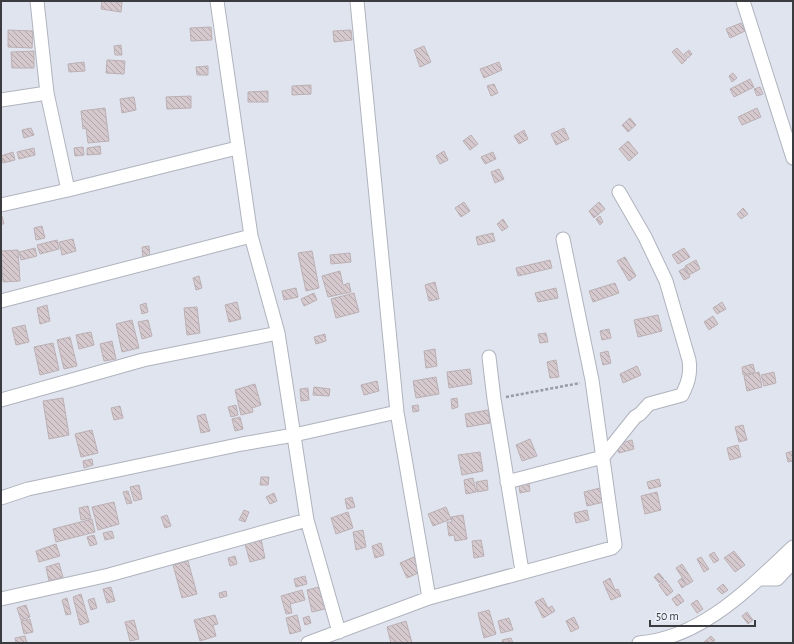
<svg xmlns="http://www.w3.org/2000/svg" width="794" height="644" viewBox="0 0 794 644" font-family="'Alegreya Sans',sans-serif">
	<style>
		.building { fill: url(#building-back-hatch); stroke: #bbb0b4 }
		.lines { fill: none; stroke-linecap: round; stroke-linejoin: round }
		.minor-casing { stroke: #afb3bd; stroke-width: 15 }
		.path { stroke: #989ba3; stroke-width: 2.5; stroke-dasharray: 3 2; stroke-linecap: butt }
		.minor { stroke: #fff; stroke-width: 13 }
	</style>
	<defs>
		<pattern id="building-back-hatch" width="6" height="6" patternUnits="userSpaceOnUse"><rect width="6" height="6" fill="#d5c9ce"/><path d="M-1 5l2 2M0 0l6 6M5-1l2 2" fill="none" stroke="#aea4a9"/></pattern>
	</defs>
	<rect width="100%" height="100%" fill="#e0e4ee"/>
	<path class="building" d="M102 1 122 2 121 12 101 9Z
		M741 23 745 31 730 38 726 29Z
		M211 27 212 40 191 41 190 28Z
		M8 30 33 31 32 48 8 47Z
		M351 30 352 40 334 42 333 31Z
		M121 45 122 55H115L114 46Z
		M424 46 431 62 420 67 414 50Z
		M677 48 687 59 682 64 672 52Z
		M689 50 692 54 688 58 684 54Z
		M34 51V68H12L11 52Z
		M107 60 125 61 124 74 106 73Z
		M84 62 85 71 69 72 68 64Z
		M499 62 502 70 484 78 480 69Z
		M208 66V75H197L196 67Z
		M733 73 737 78 732 82 729 76Z
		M750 79 754 87 734 97 730 89Z
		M494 84 498 93 491 96 487 86Z
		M311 85V94L292 95V86Z
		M760 87 763 94 757 96 754 89Z
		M268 91V102H248V92Z
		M191 96V108L167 109 166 97Z
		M134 97 136 110 122 113 120 99Z
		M105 108 109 141 88 143 86 128 83 129 81 111Z
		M757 108 761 117 742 125 738 117Z
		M630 118 636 125 628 132 622 125Z
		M31 128 34 135 24 138 22 130Z
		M564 128 569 139 556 145 551 134Z
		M524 130 528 139 519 144 514 136Z
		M471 135 478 144 470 150 463 141Z
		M628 141 638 153 629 161 619 149Z
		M100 146 101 154 87 155V148Z
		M83 147 84 155 75 156 74 148Z
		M34 148 35 155 19 159 17 152Z
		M444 151 448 160 440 164 436 156Z
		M13 152 15 160 3 163 1 156Z
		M493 152 496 159 485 164 481 157Z
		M499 169 504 179 495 183 491 172Z
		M464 202 470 211 461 217 455 208Z
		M599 202 605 209 594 218 589 211Z
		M743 208 748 214 741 219 737 214Z
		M2 216 4 224H1V217Z
		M600 216 603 222 600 225 596 219Z
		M503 219 508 227 502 231 497 224Z
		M42 226 45 238 36 240 34 228Z
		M493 233 495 241 478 245 476 237Z
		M73 239 76 251 62 255 59 242Z
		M57 240 59 249 40 254 37 245Z
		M149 246 150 258 143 259 142 247Z
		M35 248 37 256 21 260 19 252Z
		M684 248 690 257 678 264 672 255Z
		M18 250 20 281 3 282 1 251Z
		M312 251 319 288 306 291 298 253Z
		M350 253 351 262 331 264 330 255Z
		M625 257 636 276 629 281 617 261Z
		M550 260 552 268 518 276 516 268Z
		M696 260 700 269 689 275 685 266Z
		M685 268 690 277 684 280 679 271Z
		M340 271 343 285 349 283 351 292 328 297 322 276Z
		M199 276 202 288 196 290 193 278Z
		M435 282 439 299 429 301 425 285Z
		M615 283 619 293 593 302 589 291Z
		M296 288 298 297 284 300 282 291Z
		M556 288 558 298 538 302 535 293Z
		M314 293 317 300 304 306 301 299Z
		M354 293 359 312 336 318 331 299Z
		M237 302 241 319 229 322 225 305Z
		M722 302 726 309 717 314 713 308Z
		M146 303 148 312 142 314 140 305Z
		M47 305 50 321 40 324 37 308Z
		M197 307 200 333 187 335 184 308Z
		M658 315 662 331 638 337 634 320Z
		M713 316 718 324 709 330 704 322Z
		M132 320 139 348 122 352 116 324Z
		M148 320 152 336 142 339 138 322Z
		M25 325 29 342 16 345 12 328Z
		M609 329 611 338 602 340 600 331Z
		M91 332 94 345 79 349 76 335Z
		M546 333 548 342 540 343 538 334Z
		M325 334 326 341 316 344 314 337Z
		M70 337 77 366 64 369 57 340Z
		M112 341 116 359 104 361 100 344Z
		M53 343 59 370 40 375 34 347Z
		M435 349 437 366 426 368 424 351Z
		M608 351 611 363 603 365 600 353Z
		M556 360 559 377 550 378 547 362Z
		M753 364 755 372 743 375 742 367Z
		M637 366 641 375 623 383 620 374Z
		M470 369 472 384 449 388 447 372Z
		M759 372 762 387 747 391 744 376Z
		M774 372 776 383 764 386 761 375Z
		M436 377 439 394 416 398 413 381Z
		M377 381 379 391 364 395 361 385Z
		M255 384 261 405 252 408 253 412 241 415 235 390Z
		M314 387 330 389 329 396 313 395Z
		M308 388 309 400 301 401 300 389Z
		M63 398 69 435 49 439 43 401Z
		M457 398 458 407 452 409 451 399Z
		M236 405 238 415 231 417 228 407Z
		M418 405 419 411 413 412 412 406Z
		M120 406 123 418 114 420 111 408Z
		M488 410 490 423 467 427 465 414Z
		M205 414 210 431 201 433 197 416Z
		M240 417 243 429 235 431 232 419Z
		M743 425 747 440 739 442 735 427Z
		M92 430 98 453 81 457 75 434Z
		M530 439 537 456 522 461 516 445Z
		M632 440 634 449 619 453 617 444Z
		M738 445 741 457 730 460 727 448Z
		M793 451V461L788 462 786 453Z
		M480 452 483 471 462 475 458 455Z
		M92 459 93 465 84 468 83 461Z
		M261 477H269L268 485H260Z
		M473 478 476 492 466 494 464 480Z
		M659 479 661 486 649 489 647 482Z
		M487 480 488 490 477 492 476 482Z
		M529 483 530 491 520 493 519 486Z
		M139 485 142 499 134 501 130 487Z
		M600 488 604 502 587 506 584 492Z
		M128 491 132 503 127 504 123 492Z
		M657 492 661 510 645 514 641 496Z
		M274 493 277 501 270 504 266 497Z
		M352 497 355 507 347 509 345 499Z
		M114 502 119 524 98 530 92 507Z
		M88 506 91 518 81 520 79 508Z
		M446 507 451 519 433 526 428 514Z
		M244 510 249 512 245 522 239 520Z
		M587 510 589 520 576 523 574 513Z
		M348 512 353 528 336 534 331 518Z
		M167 515 171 526 165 528 161 517Z
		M463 515 467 539 455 541 454 535 449 536 447 522H452L451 517Z
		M92 519 95 532 56 542 53 529Z
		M363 530 366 547 356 550 353 532Z
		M112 531 114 538 105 540 103 533Z
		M94 535 97 544 90 546 87 537Z
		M261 539 265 558 250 562 245 544Z
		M481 540 484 556 474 558 472 541Z
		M381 543 384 555 375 558 372 546Z
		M56 544 60 556 39 562 36 551Z
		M734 551 745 565 735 572 724 558Z
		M714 552 719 560 714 563 709 555Z
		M235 556 237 564 230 566 228 558Z
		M416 556 423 571 407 578 400 563Z
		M701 557 709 569 704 572 697 559Z
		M188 561 197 594 182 598 173 565Z
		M59 563 63 577 49 581 46 567Z
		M682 564 693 581 687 585 676 568Z
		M659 573 664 579 659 583 654 577Z
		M305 576 307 584 296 587 294 579Z
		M610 578 615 590 618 589 621 596 611 600 603 582Z
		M682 578 686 585 682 588 678 581Z
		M665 580 673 591 667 596 659 585Z
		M723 584 728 590 722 594 717 589Z
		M111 587 115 601 107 603 103 589Z
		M319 587 325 609 312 612 307 590Z
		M302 590 305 600 290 604 292 613 286 614 281 596Z
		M226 591 227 596 220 598 219 593Z
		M81 594 89 622 80 625 73 597Z
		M679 594 684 601 677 606 672 599Z
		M67 598 71 614 66 615 62 600Z
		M94 598 97 608 91 610 88 600Z
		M543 598 548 608 552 606 555 611 543 618 535 602Z
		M697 600 703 609 697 613 691 604Z
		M26 605 30 617 21 620 17 608Z
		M489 610 496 634 484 638 478 613Z
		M747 612 753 620 748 624 742 616Z
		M215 615 218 624 213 625 216 636 200 641 194 620Z
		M297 615 301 631 290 634 286 618Z
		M309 616 311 623 305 625 303 618Z
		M574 617 579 628 571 632 566 621Z
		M509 618 513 630 501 633 498 621Z
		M30 619 33 632 24 634 21 621Z
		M134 620 139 639 130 641 125 622Z
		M406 621 412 643H391L387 627Z
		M25 636 27 643H16L15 638Z
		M711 636 715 640 712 643H703Z
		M511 638 513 643H503L502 640Z"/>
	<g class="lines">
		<defs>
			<path id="minor" d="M217 1 251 236 278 333 307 520
				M357 1 397 412 429 598
				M743 1 793 158
				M1 100 47 93
				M68 190 237 148
				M1 205 68 190 47 93 37 1
				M1 301 251 236
				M489 357 494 399 522 571
				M1 400 143 360 278 333
				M507 482 603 457 635 417 640 414 649 404 682 395C688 383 691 374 689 360L666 281 645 237 619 192
				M1 498 28 489 242 444 294 435 397 412
				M759 579H777L793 562
				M1 599 109 575 307 520 339 632
				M308 643 429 598 612 548 615 545 592 380 563 239
				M639 643C702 638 749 588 793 547"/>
		</defs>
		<use href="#minor" class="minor-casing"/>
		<path class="path" d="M506 397 580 383"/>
		<use href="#minor" class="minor"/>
	</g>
	<rect width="794" height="644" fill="none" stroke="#3a3c40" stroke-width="4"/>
	<path d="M650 620v6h105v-6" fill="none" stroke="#3a3c40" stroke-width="2"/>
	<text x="656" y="620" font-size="12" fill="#3a3c40" stroke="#edf1fb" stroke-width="3" paint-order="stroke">50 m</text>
</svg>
